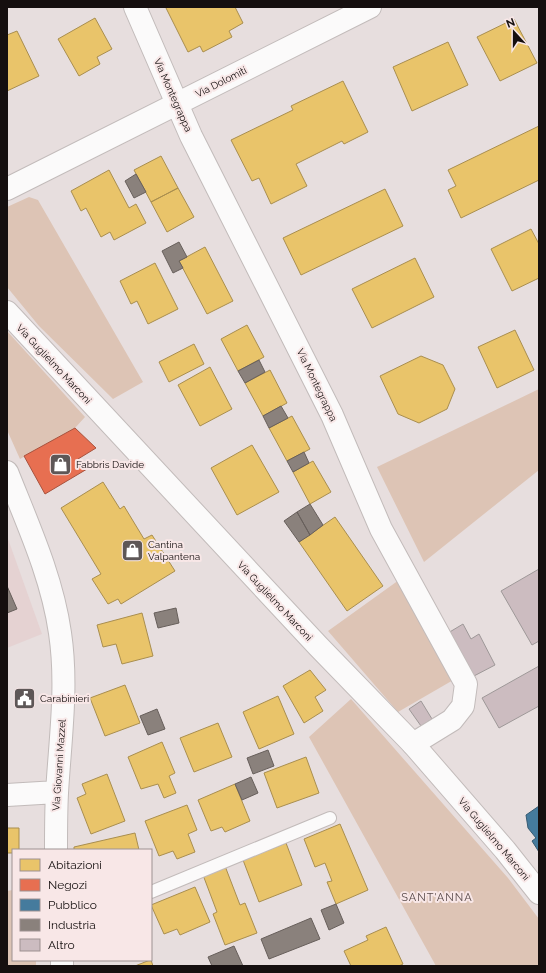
<svg xmlns="http://www.w3.org/2000/svg" width="546" height="973" viewBox="0 0 546 973" font-family="Raleway,sans-serif">
	<style>
		.built { fill: #e5d2d2 }
		.green { fill: #ddc4b5 }
		.homes { fill: #e9c46a; stroke: #a98e4f }
		.shops { fill: #e76f51; stroke: #a8523d }
		.public { fill: #457b9d; stroke: #375b72 }
		.industry { fill: #8a817c; stroke: #675f5b }
		.building { fill: #ccbcc0; stroke: #9e9898 }
		.lines { fill: none; stroke-linecap: round; stroke-linejoin: round }
		.service-casing { stroke: #c2bbba; stroke-width: 14 }
		.minor-casing { stroke: #c2bbba; stroke-width: 24 }
		.tertiary-casing { stroke: #c2bbba; stroke-width: 24 }
		.service { stroke: #fbfafa; stroke-width: 12 }
		.minor { stroke: #fbfafa; stroke-width: 22 }
		.tertiary { stroke: #fbfafa; stroke-width: 22 }
		.labels { text-anchor: middle; dominant-baseline: central; stroke-width: 4; stroke-linejoin: round; paint-order: stroke }
		.street-label { font-size: 10px; fill: #150f0f; stroke: #f8e7e7 }
		.poi-label { font-size: 10px; fill: #150f0f; stroke: #f8e7e7; text-anchor: start }
		.neighbourhood-label { font-size: 11px; letter-spacing: 1px; fill: #584a4a; stroke: #f8e7e7 }
	</style>
	<rect width="100%" height="100%" fill="#e7dede"/>
	<path class="built" d="M7 536 42 634 7 648Z"/>
	<path class="green" d="M29 197 38 200 143 382 113 399 39 326 7 287V207Z
		M7 331 85 417 75 428 20 459 7 430Z
		M539 389V470L424 562 377 467Z
		M399 580 455 679 398 712 328 631Z
		M351 699 508 878 539 919V966H436L309 737Z
		M13 890V960H36V966H7V891Z"/>
	<path class="homes" d="M168 7H235L243 23 229 31 232 37 203 52 200 46 188 52 166 8Z
		M95 18 112 49 97 57 100 64 79 76 58 39Z
		M514 19 537 63 500 81 477 37Z
		M17 31 39 76 7 91V35Z
		M448 42 468 85 412 111 393 67Z
		M343 81 368 132 344 144 342 141 296 164 307 186 271 204 259 178 252 181 231 140 293 110 291 106Z
		M539 126V180L461 218 448 190 456 186 448 170Z
		M161 156 178 188 151 202 134 170Z
		M109 170 129 208 136 204 146 223 114 240 110 232 101 237 86 208 81 211 71 191Z
		M178 188 194 217 167 232 151 202Z
		M385 189 403 226 301 275 283 238Z
		M531 229 539 244V278L512 291 491 249Z
		M205 247 233 301 207 314 179 261Z
		M415 258 434 297 372 328 352 289Z
		M155 263 178 309 148 324 137 301 131 304 120 281Z
		M247 325 264 357 238 371 221 339Z
		M515 330 534 370 497 388 478 347Z
		M194 344 204 364 169 382 159 362Z
		M421 356 443 365 455 389 447 409 419 423 398 414 380 376Z
		M210 367 232 409 200 426 178 385Z
		M270 370 287 403 263 416 245 383Z
		M292 416 310 449 287 461 269 428Z
		M252 445 279 492 237 515 211 468Z
		M313 461 331 492 310 504 293 472Z
		M103 482 120 509 124 506 144 539 152 535 175 571 121 604 118 599 108 604 92 579 101 574 61 508Z
		M335 517 383 586 347 611 299 542Z
		M142 613 153 656 122 664 116 644 103 647 97 625Z
		M310 670 326 690 315 697 323 711 304 723 283 686Z
		M125 685 140 723 105 736 90 698Z
		M278 696 294 734 259 749 243 712Z
		M218 723 232 757 194 772 180 738Z
		M162 742 175 773 169 776 176 793 164 798 158 784 141 789 128 757Z
		M306 757 319 793 277 808 264 773Z
		M107 774 125 821 91 834 77 798 86 794 82 784Z
		M235 784 250 821 225 832 222 827 211 831 198 800Z
		M187 805 197 830 188 834 195 852 177 859 173 851 159 856 145 821Z
		M340 824 368 890 336 904 327 882 332 881 325 863 315 867 304 839Z
		M7 828H19V850H13V853H7Z
		M135 833 139 850H74V847Z
		M286 843 302 885 259 902 243 860Z
		M225 866 240 905 245 903 257 933 225 945 213 914 217 912 203 875Z
		M195 887 210 922 180 935 177 929 164 934 151 905Z
		M386 927 403 964 399 966H351L344 951 368 940 366 936Z
		M151 960 153 966H135L150 960Z"/>
	<path class="shops" d="M75 428 96 448 78 459 87 469 45 494 24 456Z"/>
	<path class="public" d="M539 806V852L532 841 536 838 528 828 526 815Z"/>
	<path class="industry" d="M136 174 146 192 134 198 125 181Z
		M179 242 187 257 179 261 183 268 173 273 162 251Z
		M259 360 265 372 245 383 238 371Z
		M281 406 288 418 269 428 263 416Z
		M304 452 309 463 293 472 287 461Z
		M310 504 323 525 310 535 297 512Z
		M297 512 310 535 299 542 284 521Z
		M7 586 17 609 7 613Z
		M176 608 179 623 158 628 154 613Z
		M157 709 165 729 148 735 140 716Z
		M268 750 274 766 253 774 247 758Z
		M251 777 258 793 242 800 235 784Z
		M336 904 344 923 329 930 321 910Z
		M311 918 320 939 269 959 261 939Z
		M234 946 243 966H212L208 957Z"/>
	<path class="building" d="M539 569V641L532 645 501 591Z
		M463 624 471 639 479 634 495 665 472 677 448 633Z
		M539 666V706L499 728 482 698Z
		M421 701 432 719 421 726 409 709Z"/>
	<g class="lines">
		<defs>
			<path id="service" d="M151 892 330 818"/>
			<path id="minor" d="M135 7 191 136 332 415 381 529 466 684 463 706 452 720 413 744
				M7 189 370 7
				M7 472C28 525 52 577 60 633 68 686 60 740 57 793 56 812 56 831 56 850
				M7 795 57 792
				M62 960V966"/>
			<path id="tertiary" d="M7 312 318 646 413 744 505 850 539 893"/>
		</defs>
		<use href="#service" class="service-casing"/>
		<use href="#minor" class="minor-casing"/>
		<use href="#tertiary" class="tertiary-casing"/>
		<use href="#service" class="service"/>
		<use href="#minor" class="minor"/>
		<use href="#tertiary" class="tertiary"/>
	</g>
	<defs>
		<symbol id="shop-square" viewBox="-11 -11 22 22"><rect x="-9" y="-9" width="18" height="18" rx="4" fill="#5e5757" stroke="#f8e7e7"/><path d="M-5-2.5h2.3a2.7 3.5 0 0 1 5.4 0H5L5.5 6h-11ZM-1.5-2.5h3a1.5 2.3 0 0 0-3 0Z" fill="#fff"/></symbol>
		<symbol id="civic-square" viewBox="-11 -11 22 22"><rect x="-9" y="-9" width="18" height="18" rx="4" fill="#5e5757" stroke="#f8e7e7"/><path d="M-.6-6.5H3V-4.5H.6V-3L4-1V1h2V6H-6V1h2V-1L-.6-3ZM-1.2 2.5V6h2.4V2.5Z" fill="#fff"/></symbol>
	</defs>
	<g fill-rule="evenodd">
		<use href="#shop-square" x="48" y="452" width="25" height="25"/>
		<use href="#shop-square" x="120" y="538" width="25" height="25"/>
		<use href="#civic-square" x="12" y="686" width="25" height="25"/>
	</g>
	<g class="labels">
		<g class="street-label">
			<text transform="translate(221 82) rotate(-27)">Via Dolomiti</text>
			<text transform="translate(173 95) rotate(66)">Via Montegrappa</text>
			<text transform="translate(54 364) rotate(47)">Via Guglielmo Marconi</text>
			<text transform="translate(317 385) rotate(64)">Via Montegrappa</text>
			<text transform="translate(275 601) rotate(47)">Via Guglielmo Marconi</text>
			<text transform="translate(59 765) rotate(-86)">Via Giovanni Mazzel</text>
			<text transform="translate(494 839) rotate(50)">Via Guglielmo Marconi</text>
		</g>
		<g class="poi-label">
			<text x="76" y="464">Fabbris Davide</text>
			<text x="148" y="544">Cantina<tspan x="148" dy="12">Valpantena</tspan></text>
			<text x="40" y="698">Carabinieri</text>
		</g>
		<g class="neighbourhood-label">
			<text x="437" y="897">SANT'ANNA</text>
		</g>
	</g>
	<rect width="546" height="973" fill="none" stroke="#150f0f" stroke-width="16"/>
	<rect x="12" y="849" width="140" height="112" fill="#f8e7e7" stroke="#9d9191"/>
	<rect x="20" y="859" width="20" height="12" fill="#e9c46a" stroke="#9d9191"/>
	<text x="48" y="869" font-size="12" fill="#150f0f">Abitazioni</text>
	<rect x="20" y="879" width="20" height="12" fill="#e76f51" stroke="#9d9191"/>
	<text x="48" y="889" font-size="12" fill="#150f0f">Negozi</text>
	<rect x="20" y="899" width="20" height="12" fill="#457b9d" stroke="#9d9191"/>
	<text x="48" y="909" font-size="12" fill="#150f0f">Pubblico</text>
	<rect x="20" y="919" width="20" height="12" fill="#8a817c" stroke="#9d9191"/>
	<text x="48" y="929" font-size="12" fill="#150f0f">Industria</text>
	<rect x="20" y="939" width="20" height="12" fill="#ccbcc0" stroke="#9d9191"/>
	<text x="48" y="949" font-size="12" fill="#150f0f">Altro</text>
	<g transform="translate(514 32) rotate(339)" stroke="#f8e7e7" stroke-width="3" paint-order="stroke">
	<path d="M0-3L7 15L0 10L-7 15Z" fill="#150f0f"/>
	<text y="-6" font-size="11" font-weight="bold" text-anchor="middle" fill="#150f0f">N</text>
	</g>
</svg>
